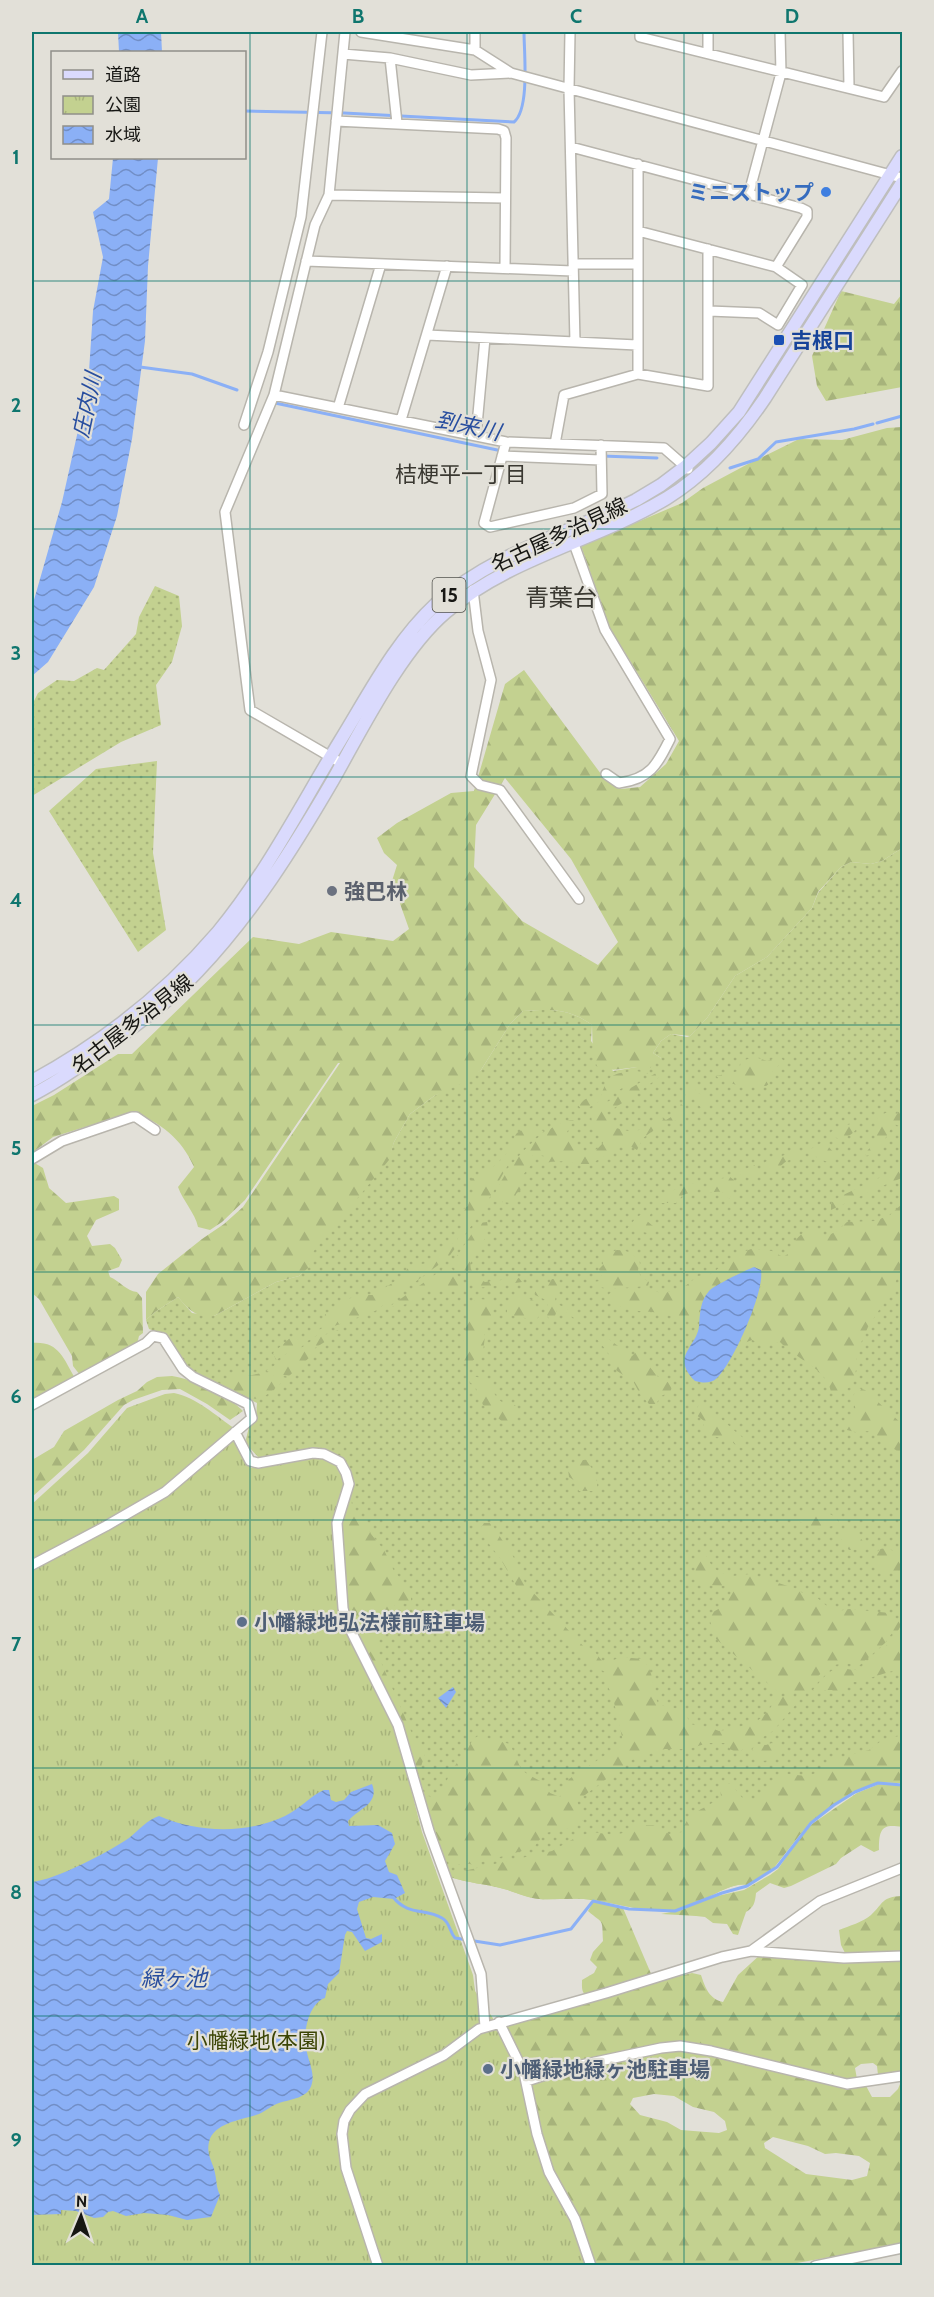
<svg xmlns="http://www.w3.org/2000/svg" width="934" height="2297" viewBox="0 0 934 2297" font-family="Cabin,'Noto Sans JP',sans-serif">
	<style>
		.grass { fill: url(#grass-dots) }
		.forest { fill: url(#forest-firs); fill-rule: evenodd }
		.park { fill: url(#park-tufts) }
		.water { fill: url(#water-waves) }
		.lines { fill: none; stroke-linecap: round; stroke-linejoin: round }
		.stream { stroke: #8bb0f6; stroke-width: 3 }
		.minor-casing { stroke: #b8b5ad; stroke-width: 12 }
		.major-casing { stroke: #bebebd; stroke-width: 15 }
		.minor { stroke: #fff; stroke-width: 9 }
		.major { stroke: #dadafd; stroke-width: 12 }
		.grid { fill: none; stroke: #0f766e; stroke-width: 1.5; stroke-opacity: 0.55 }
		.shop-dot { fill: #3f7fe0; stroke: #e2e0d8; stroke-width: 2 }
		.transit-dot { fill: #1a4fb4; stroke: #e2e0d8; stroke-width: 2 }
		.worship-dot { fill: #6b7280; stroke: #e2e0d8; stroke-width: 2 }
		.service-dot { fill: #5c6f8a; stroke: #e2e0d8; stroke-width: 2 }
		.labels { text-anchor: middle; dominant-baseline: central; stroke-width: 4.5; stroke-linejoin: round; paint-order: stroke }
		.shield { fill: #e2e0d8; stroke: #53534e; stroke-width: 1.5 }
		.shield-label { font-size: 20px; font-weight: bold; fill: #161613 }
		.shop-label { font-size: 21px; font-weight: bold; fill: #366cbe; stroke: #e2e0d8; text-anchor: end }
		.transit-label { font-size: 21px; font-weight: bold; fill: #164399; stroke: #e2e0d8; text-anchor: start }
		.street-label { font-size: 21px; fill: #161613; stroke: #e2e0d8 }
		.worship-label { font-size: 21px; font-weight: bold; fill: #5b616d; stroke: #e2e0d8; text-anchor: start }
		.service-label { font-size: 21px; font-weight: bold; fill: #4e5e75; stroke: #e2e0d8; text-anchor: start }
		.park-label { font-size: 21px; fill: #3c4505; stroke: #e2e0d8 }
		.water-label { font-size: 22px; font-style: italic; fill: #284e9f; stroke: #e2e0d8 }
		.neighbourhood-label { font-size: 22px; fill: #3a3831; stroke: #e2e0d8 }
		.quarter-label { font-size: 24px; fill: #3a3831; stroke: #e2e0d8 }
		.neatline { fill: none; stroke: #0f766e; stroke-width: 2 }
		.grid-label { font-size: 20px; text-anchor: middle; font-weight: bold; fill: #0f766e }
	</style>
	<defs>
		<pattern id="grass-dots" width="8" height="8" patternUnits="userSpaceOnUse" patternTransform="scale(1.5)"><rect width="8" height="8" fill="#c3d190"/><path d="M2 2h.1M6 6h.1" fill="none" stroke="#a7b37b" stroke-width="1.8" stroke-linecap="round"/></pattern>
		<pattern id="forest-firs" width="22" height="20" patternUnits="userSpaceOnUse" patternTransform="scale(1.5)"><rect width="22" height="20" fill="#c3d190"/><path d="M5 1l3.5 6h-7zM16 11l3.5 6h-7z" fill="#a7b37b"/></pattern>
		<pattern id="park-tufts" width="24" height="20" patternUnits="userSpaceOnUse" patternTransform="scale(1.5)"><rect width="24" height="20" fill="#c3d190"/><path d="M3 7l-1-3M5 7V3M7 7l1-3M15 17l-1-3M17 17v-4M19 17l1-3" fill="none" stroke="#a7b37b"/></pattern>
		<pattern id="water-waves" width="16" height="10" patternUnits="userSpaceOnUse" patternTransform="scale(1.5)"><rect width="16" height="10" fill="#8bb0f6"/><path d="M0 5q4-4 8 0t8 0" fill="none" stroke="#718ec6"/></pattern>
	</defs>
	<rect width="100%" height="100%" fill="#e2e0d8"/>
	<path class="grass" d="M155 586 179 596 182 626 172 662 156 685 161 725 121 742 32 796V705L38 693 57 680 74 681 97 668 104 670 136 634 139 617Z
		M157 761 153 853 166 930 138 952 49 811 96 769Z
		M902 848V1783L877 1782 854 1791 810 1822 772 1870 747 1885C728 1881 696 1908 675 1910 646 1913 621 1904 593 1900 576 1897 557 1900 539 1899 527 1897 515 1892 504 1889 486 1884 468 1883 450 1877L400 1721 349 1617 342 1523 353 1489 351 1471 340 1458 328 1452 259 1458 247 1445 246 1439 249 1427 256 1419 257 1403 197 1375C177 1360 175 1337 149 1329L146 1320 155 1312 178 1297 192 1313 214 1316 276 1282 299 1276 308 1267 312 1252 388 1160 394 1142 410 1114 434 1096 481 1070 510 1024 523 1011C551 1009 569 1008 592 1025L591 1041 613 1071 643 1066 661 1058 653 1053 661 1041 671 1034 687 1037 690 1036 707 1018 735 976 767 957 812 908 818 893 841 867 851 862 871 864 882 861Z"/>
	<path class="forest" d="M841 291 894 304 902 294V387L826 401 817 386 812 356Z
		M902 427V848L882 861 871 864 851 862 841 867 818 892 812 908 767 957 735 976 707 1018 690 1036 671 1034 661 1041 653 1053 661 1058 650 1068C632 1064 615 1075 597 1066L593 1057 592 1025C569 1008 551 1009 523 1011L510 1024 481 1070 467 1081 434 1096 410 1114 394 1142 389 1160 313 1252 308 1268 299 1276 276 1282 214 1316C196 1318 189 1310 178 1297L155 1312 146 1320V1292L158 1274 202 1239 224 1224 243 1207 340 1063H338L245 1200 222 1222 210 1230 198 1227C195 1213 183 1201 178 1187L194 1167C182 1139 160 1122 133 1112L53 1137 32 1153V1106L54 1095 118 1054H132L253 937 299 944 331 932 393 941 409 929 392 881 397 865 384 853 377 838 397 823 451 793 474 791 505 684 524 670 601 774 621 789 640 787 666 764 679 741 610 628 581 546 682 503 703 488 748 464 799 439 842 440 887 428ZM505 778 571 859 618 942 598 965 522 921 474 867 476 825Z
		M755 1057 767 1061 780 1057 784 1061C777 1067 768 1073 769 1084L766 1086 737 1085 721 1080 716 1076 739 1071 741 1061Z
		M636 1071 648 1073 583 1111 578 1105 587 1098 596 1099 601 1096C608 1074 613 1073 636 1071Z
		M656 1073H665L632 1097 606 1113 613 1127C640 1136 640 1129 662 1118L666 1120 676 1114 681 1104 685 1108 682 1118 658 1127 643 1138 637 1150 628 1145 613 1147 607 1155 590 1164H576L568 1161 547 1162 544 1156 536 1154 532 1156 531 1165 523 1175 522 1188 516 1194 514 1203 491 1201C497 1190 502 1178 510 1167 521 1151 553 1120 574 1120L567 1132C578 1150 585 1164 603 1143 601 1130 588 1125 592 1111Z
		M696 1083 695 1092 703 1095 710 1103 709 1109 704 1111 692 1097 685 1098 687 1088 692 1084Z
		M902 1087V1127L894 1124C886 1135 880 1154 865 1156 867 1149 871 1148 874 1142 879 1134 874 1125 878 1116L888 1112 896 1114 902 1109 899 1090Z
		M855 1123 857 1128C851 1137 841 1141 831 1136V1132L838 1127Z
		M536 1129 544 1131 522 1147 512 1158 482 1211 448 1258 375 1311 329 1328 276 1360 273 1353 290 1338 302 1340 324 1327 325 1314 336 1312V1308L355 1295H374C386 1286 403 1279 409 1266L428 1263 446 1247 457 1241 462 1227 461 1211 468 1206 470 1197 474 1192 470 1179C483 1176 497 1165 506 1154 519 1139 507 1129 536 1129Z
		M821 1143 826 1144 836 1155 833 1163C825 1162 813 1157 809 1150Z
		M796 1151 801 1154C796 1160 793 1158 787 1161 780 1165 779 1170 770 1172L766 1169 765 1162Z
		M33 1162 43 1168 49 1188 66 1203 114 1196 119 1199V1210L96 1220 87 1236 92 1246 110 1244 115 1248 122 1260 119 1267 108 1271 110 1277C120 1281 126 1291 137 1292L142 1298 143 1333 139 1336 137 1344 80 1375 73 1366 72 1356 39 1299 32 1293Z
		M755 1165 759 1173 754 1180 736 1173Z
		M902 1167V1178C878 1187 855 1199 831 1210V1203L841 1196Z
		M730 1177 734 1180 730 1189 731 1198 728 1199C723 1188 718 1193 708 1192V1189L715 1187 713 1180Z
		M695 1183 700 1185 698 1190 683 1195 676 1203H659L660 1198C671 1191 681 1185 695 1183Z
		M902 1204V1267L892 1290 868 1327 857 1352 856 1370 852 1386 840 1392H831C827 1368 795 1359 780 1342L765 1345 752 1340 739 1345 762 1283V1273L759 1268C733 1275 700 1287 698 1319 685 1325 675 1316 661 1313 643 1310 620 1314 608 1296L610 1293 628 1289H641L663 1293 680 1290 698 1276 711 1274 736 1255 751 1249 772 1251 783 1257 791 1252C793 1241 801 1232 811 1229L823 1238 837 1231 847 1222 875 1221 890 1215Z
		M648 1209 651 1213 647 1221 653 1226V1231L648 1233 627 1229 635 1219Z
		M487 1222C494 1248 448 1262 485 1282L519 1278 522 1282 478 1288 455 1267V1259L479 1223Z
		M617 1250C628 1250 635 1254 640 1263L638 1270 641 1277 649 1282 648 1286 608 1289 590 1284 592 1282 600 1281 602 1277 599 1269 603 1265 602 1256Z
		M446 1267 452 1269 468 1288V1291C452 1292 438 1285 425 1292 419 1304 401 1305 389 1307Z
		M552 1279H556C561 1288 555 1294 555 1302 565 1309 576 1312 586 1323L584 1325 564 1311 557 1310 553 1322 550 1321 547 1315 548 1301 535 1295 534 1291H545Z
		M523 1296 534 1301 539 1316 536 1320 514 1316 507 1313V1304L510 1299Z
		M478 1299 493 1300 491 1319 483 1326 482 1329 485 1336 483 1352 470 1363 461 1364 459 1362 470 1307 474 1301Z
		M338 1330 339 1333 315 1348 310 1357 289 1376 266 1371 316 1338Z
		M600 1336 607 1338 632 1356 637 1351 657 1376 673 1385 670 1392 661 1396 656 1404H649L640 1394 633 1381 617 1371 607 1351 596 1338Z
		M32 1343C59 1341 63 1358 75 1378L32 1401Z
		M262 1373 287 1378C255 1406 260 1403 223 1385V1381L232 1374 247 1376Z
		M172 1376C193 1379 229 1396 243 1411L230 1420 207 1404 180 1389 162 1390 133 1400 124 1405 84 1450 32 1497V1460L54 1447 64 1431 118 1400 137 1391 147 1382 157 1377Z
		M469 1376 484 1378C495 1389 494 1405 515 1405L519 1410V1414L511 1424H505L483 1405 475 1386 465 1379Z
		M858 1388 865 1390 902 1424V1458L896 1450 886 1445 881 1438 870 1431 855 1432 847 1430 844 1421 856 1412 853 1396Z
		M699 1404C711 1407 732 1430 745 1439V1449C738 1447 733 1441 725 1439 717 1436 712 1438 704 1433V1421L695 1414Z
		M578 1460H586C593 1470 600 1478 596 1491H579L575 1481 569 1477 568 1469Z
		M351 1497 352 1505 371 1534 384 1550 394 1571 411 1591V1605L396 1601 393 1611 386 1618 381 1628 377 1653 414 1738 425 1748V1754L419 1773 416 1771 400 1721 347 1610 341 1549 342 1523 346 1507Z
		M810 1510C822 1511 834 1512 840 1524L819 1529 798 1521V1512Z
		M484 1523H491L514 1558 526 1585 587 1650 595 1652 602 1661H611L621 1657 643 1659C657 1677 650 1687 659 1705L683 1710 691 1724C703 1728 706 1725 719 1731 729 1729 753 1725 761 1718 780 1703 766 1694 799 1698L798 1702 773 1731 737 1753 730 1749 727 1743H708L688 1749H665L633 1759 577 1801 583 1820 571 1828 545 1833 533 1848 474 1864H453L440 1850 424 1797 429 1796 432 1798 436 1793 445 1788C448 1771 457 1764 467 1750 471 1744 471 1740 478 1736L510 1744 521 1769 527 1774 542 1782 550 1793 560 1797 569 1779 616 1748 623 1741 613 1698 607 1684 605 1672 584 1661 521 1594 500 1558 479 1531Z
		M844 1529C855 1530 858 1534 864 1543L862 1549 849 1550 843 1543 839 1534Z
		M887 1548 902 1555V1574L881 1572 876 1567 875 1554 880 1549Z
		M703 1550 713 1568 722 1573 733 1576 750 1574 797 1589 804 1594 815 1596 828 1607 838 1611 849 1609 890 1613 902 1624 897 1632 892 1633 885 1643 860 1665C826 1660 825 1670 803 1693H779L716 1639 708 1615C718 1609 728 1606 731 1592L727 1586 704 1585 697 1580 694 1559Z
		M902 1634V1668L857 1682H847L843 1687V1691L836 1695 832 1690H813C833 1666 832 1667 862 1671L885 1648 891 1638Z
		M902 1735V1783L877 1782 854 1791 810 1822 772 1870 747 1885C729 1881 699 1906 679 1910 650 1915 622 1904 593 1900 576 1897 557 1900 539 1899 527 1898 515 1892 504 1889 486 1884 468 1883 450 1877L455 1870H468L552 1851 575 1838 592 1832 614 1835 627 1832 632 1825H653L669 1834 682 1832C689 1808 706 1811 721 1796L720 1788 725 1784H731L744 1800 752 1802 764 1794 776 1779 787 1774 806 1776 820 1772 828 1761 869 1750 881 1741Z
		M780 1741C784 1755 772 1763 760 1760L752 1749 758 1744 766 1745 772 1743 775 1745Z
		M879 1784 902 1786V1827C881 1823 879 1830 879 1850L874 1852 861 1845 841 1858 836 1864 791 1886 784 1888 770 1883 756 1893C755 1903 754 1907 746 1912L738 1935 733 1934 727 1924 713 1923 705 1917 696 1916 661 1914 681 1910 713 1897 744 1890 770 1875 778 1869 799 1838 812 1824 857 1793Z
		M902 1896V1953L846 1955 841 1945 839 1930C849 1926 863 1922 871 1915 884 1903 881 1897 902 1896Z
		M593 1902 623 1908 652 1976 587 1996C581 1992 582 1987 582 1980L594 1973 597 1967 590 1960 593 1952 603 1941C602 1917 604 1925 588 1911Z
		M761 1954 902 1959V2072L878 2075 877 2066 873 2063 861 2064 855 2068 857 2079H847L681 2044 535 2076 527 2075 503 2026 632 1988 692 1973 701 1975C705 1987 709 1999 723 2002L738 1975Z
		M681 2050 865 2084 872 2097H890L898 2089 902 2079V2244L786 2265H594L551 2172 540 2134 531 2084C575 2067 634 2053 681 2050ZM654 2094 674 2096 693 2107 714 2112 725 2121 727 2130 719 2133 681 2130 667 2122 640 2115 630 2104 633 2098ZM773 2137 808 2146 825 2154 836 2153 859 2156 870 2163 867 2176 852 2180 806 2174 765 2148 764 2143Z"/>
	<path class="park" d="M174 1393C196 1397 216 1416 234 1428L237 1443 251 1468 319 1457 337 1463 345 1483 342 1494 339 1607 395 1726 422 1832 473 1975 475 1991 502 2032 522 2074 534 2136 572 2220 588 2265H32V1504L88 1453 127 1408 165 1394Z"/>
	<path class="water" d="M118 32H161L162 52H119Z
		M113 158H158L148 266 145 341 132 439 117 516 94 587 48 662 32 676V607L62 502 88 386 93 311 103 257 93 212 109 199Z
		M754 1267 761 1270C765 1291 733 1363 717 1378 711 1384 702 1383 695 1381 670 1356 697 1347 699 1326 700 1314 700 1301 709 1291 713 1286 746 1270 754 1267Z
		M453 1687 456 1692 446 1708 438 1698Z
		M372 1784C380 1804 358 1809 348 1821L349 1826 378 1825 392 1833 395 1844 385 1861 389 1872 397 1875 405 1893 394 1899 373 1897 359 1902 357 1909 366 1938 371 1939 382 1934V1942L365 1951 352 1932 347 1931 345 1935 339 1973 328 1984 325 1998C309 2003 303 2032 306 2047 307 2058 315 2072 312 2083 309 2098 292 2099 279 2103 272 2105 266 2111 259 2114 243 2120 214 2122 209 2142 206 2155 213 2162 215 2173 217 2182 216 2187 220 2195L211 2217 187 2220 168 2215 144 2213 126 2216 113 2211 108 2212 103 2217 94 2218 76 2211 61 2210V2214L32 2215V1882C55 1880 109 1852 129 1838 139 1830 147 1820 159 1816 198 1833 247 1834 285 1816 300 1809 310 1796 324 1790H329L331 1800 336 1802 344 1800 351 1792Z"/>
	<g class="lines">
		<path class="stream" d="M244 111 344 113 514 122C530 109 524 52 524 32
			M140 367 192 374 237 390
			M275 403 502 451
			M877 423 902 416
			M602 456 657 458
			M730 468 758 459 776 442 854 429 873 424
			M393 1897C408 1916 425 1908 442 1918 450 1922 449 1931 455 1938L500 1945 571 1929 593 1901 629 1909 675 1911 722 1893 747 1886 777 1867 811 1823 834 1805 855 1792 870 1786 878 1783 902 1785"/>
		<defs>
			<path id="minor" d="M345 32 329 195 315 225 274 395 506 442 664 448 688 469
				M361 32 475 50 511 73
				M570 32 569 89 575 342
				M640 32V37L884 97 902 71
				M708 32V53
				M848 32 849 87
				M475 50V32
				M343 54 390 58 471 75 511 73 902 178
				M390 58 397 123
				M336 121 498 129 504 131 506 138 505 268
				M571 147 801 208 807 211V217L776 267 638 231
				M638 164V374
				M749 193 781 73 780 32
				M329 195 504 198
				M306 261 573 271
				M573 264H637
				M709 311 759 313 778 325 802 285 776 267
				M427 335 637 345
				M274 395 225 512 250 710 336 760
				M338 408 381 264
				M401 420 447 266
				M244 425 268 352 301 217 322 32
				M476 436 485 338
				M506 442 484 523 490 527 574 508 602 494 601 445
				M555 444 564 395 638 374 708 386V249
				M502 456 601 460
				M573 541 605 630 670 739C657 765 650 779 619 783L606 774
				M473 590 478 631 491 680 471 776 480 785 500 790 579 899
				M32 1159 62 1141 132 1117H136L155 1130
				M32 1405 146 1343 153 1336 163 1338 183 1369 193 1377 248 1404 252 1418 165 1492 106 1526 32 1565
				M235 1432 250 1461 258 1463 313 1453 324 1454 340 1462 346 1473 349 1484 337 1523 343 1608 346 1621 398 1725 429 1831 481 1974 485 2027
				M751 1951 844 1958 902 1956
				M499 2022 524 2073 537 2134 549 2172 575 2219 591 2266
				M527 2081 567 2068 661 2048 680 2046 711 2051 847 2084 902 2076
				M378 2266 346 2168 342 2134 344 2121 350 2110 365 2094 444 2055 479 2029 606 1993 722 1957 751 1951 820 1901 902 1868
				M815 2266 902 2248"/>
			<path id="major" d="M32 1081C102 1043 166 993 218 932 266 874 301 805 340 741 369 694 395 642 436 604 493 553 570 533 636 500L661 485 686 466 711 443 739 412 902 156
				M32 1095C61 1080 87 1061 114 1041 144 1019 173 998 198 971 252 914 294 847 333 780 362 729 401 650 446 612 510 557 596 541 667 498 706 474 740 435 765 398L902 183"/>
		</defs>
		<use href="#minor" class="minor-casing"/>
		<use href="#major" class="major-casing"/>
		<use href="#minor" class="minor"/>
		<use href="#major" class="major"/>
	</g>
	<path class="grid" d="M250 32V2266M467 32V2266M684 32V2266M32 281H902M32 529H902M32 777H902M32 1025H902M32 1272H902M32 1520H902M32 1768H902M32 2016H902"/>
	<circle class="shop-dot" cx="826" cy="192" r="6"/>
	<rect class="transit-dot" x="773" y="334" width="12" height="12" rx="3"/>
	<circle class="worship-dot" cx="332" cy="891" r="6"/>
	<g class="service-dot">
		<circle cx="242" cy="1622" r="6"/>
		<circle cx="488" cy="2069" r="6"/>
	</g>
	<g class="labels">
		<rect class="shield" x="432.5" y="578" width="33" height="34" rx="4.5"/>
		<g class="shield-label">
			<text x="449" y="595">15</text>
		</g>
		<g class="shop-label">
			<text x="814" y="192">ミニストップ</text>
		</g>
		<g class="transit-label">
			<text x="791" y="340">吉根口</text>
		</g>
		<g class="street-label">
			<text transform="translate(559 535) rotate(-25)">名古屋多治見線</text>
			<text transform="translate(132 1024) rotate(-38)">名古屋多治見線</text>
		</g>
		<g class="worship-label">
			<text x="344" y="891">強巴林</text>
		</g>
		<g class="service-label">
			<text x="254" y="1622">小幡緑地弘法様前駐車場</text>
			<text x="500" y="2069">小幡緑地緑ヶ池駐車場</text>
		</g>
		<g class="park-label">
			<text x="256" y="2040">小幡緑地(本園)</text>
		</g>
		<g class="water-label">
			<text transform="translate(87 405) rotate(-78)">庄内川</text>
			<text transform="translate(468 426) rotate(12)">到来川</text>
			<text x="174" y="1978">緑ヶ池</text>
		</g>
		<g class="neighbourhood-label">
			<text x="461" y="474">桔梗平一丁目</text>
		</g>
		<g class="quarter-label">
			<text x="561" y="597">青葉台</text>
		</g>
	</g>
	<rect width="934" height="2297" fill="none" stroke="#e2e0d8" stroke-width="66"/>
	<rect x="51" y="51" width="195" height="108" fill="#e2e0d8" stroke="#908f89" stroke-width="1.5"/>
	<rect x="63" y="70" width="30" height="9" fill="#dadafd" stroke="#908f89" stroke-width="1.5"/>
	<text x="105" y="81" font-size="18" fill="#161613">道路</text>
	<rect x="63" y="96" width="30" height="18" fill="url(#park-tufts)" stroke="#908f89" stroke-width="1.5"/>
	<text x="105" y="111" font-size="18" fill="#161613">公園</text>
	<rect x="63" y="126" width="30" height="18" fill="url(#water-waves)" stroke="#908f89" stroke-width="1.5"/>
	<text x="105" y="141" font-size="18" fill="#161613">水域</text>
	<g transform="translate(81 2216) rotate(2)" stroke="#e2e0d8" stroke-width="4.5" paint-order="stroke">
	<path d="M0-4.5L10 22L0 15L-10 22Z" fill="#161613"/>
	<text y="-9" font-size="16" font-weight="bold" text-anchor="middle" fill="#161613">N</text>
	</g>
	<rect x="33" y="33" width="868" height="2231" class="neatline"/>
	<g class="grid-label">
		<text x="142" y="23">A</text>
		<text x="358" y="23">B</text>
		<text x="576" y="23">C</text>
		<text x="792" y="23">D</text>
		<text x="16" y="164">1</text>
		<text x="16" y="412">2</text>
		<text x="16" y="660">3</text>
		<text x="16" y="907">4</text>
		<text x="16" y="1155">5</text>
		<text x="16" y="1403">6</text>
		<text x="16" y="1651">7</text>
		<text x="16" y="1899">8</text>
		<text x="16" y="2147">9</text>
	</g>
</svg>
